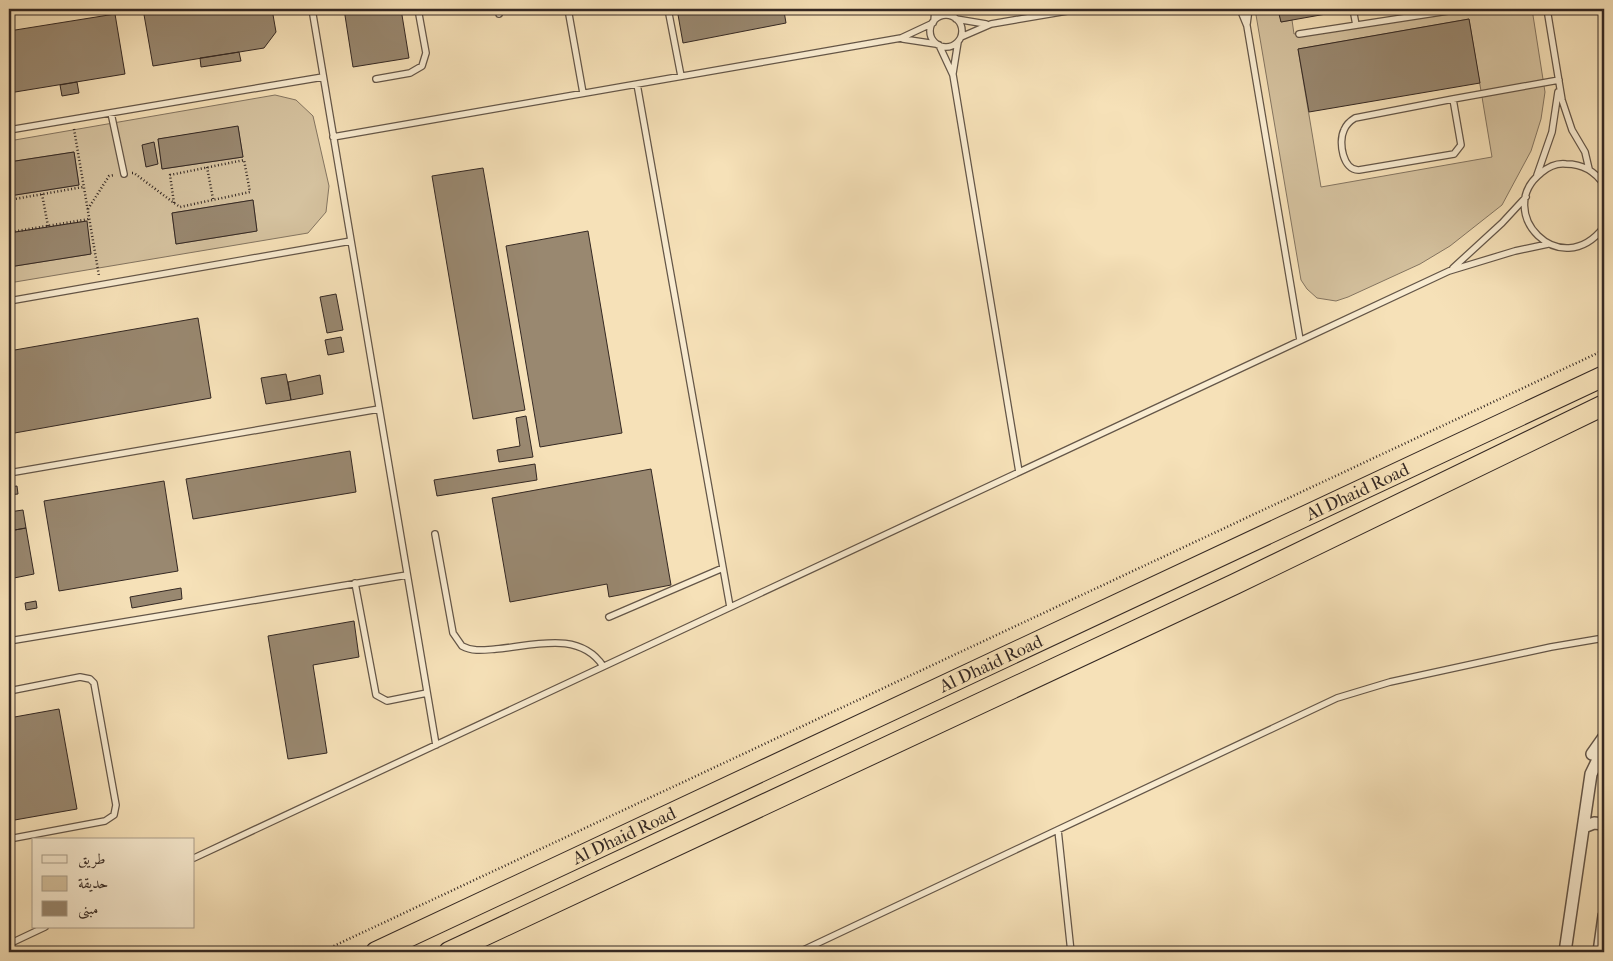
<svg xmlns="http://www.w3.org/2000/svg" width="1613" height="961" viewBox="0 0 1613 961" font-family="'IM FELL French Canon',Amiri,serif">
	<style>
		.green { fill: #d5c29f; stroke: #847561; fill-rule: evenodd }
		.building { fill: #998870; stroke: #342823 }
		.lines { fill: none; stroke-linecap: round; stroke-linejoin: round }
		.service-casing { stroke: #645648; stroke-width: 8 }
		.minor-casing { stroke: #645648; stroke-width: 14 }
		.motorway-casing { stroke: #342823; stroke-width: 22 }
		.path { stroke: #342823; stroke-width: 2.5; stroke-dasharray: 1 2.5; stroke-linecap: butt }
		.service { stroke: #f9ecd1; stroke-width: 5.5 }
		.minor { stroke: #f9ecd1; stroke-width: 11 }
		.motorway { stroke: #f6e1b8; stroke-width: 20 }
		.labels { text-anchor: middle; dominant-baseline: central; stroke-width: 4; stroke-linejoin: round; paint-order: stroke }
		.street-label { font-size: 18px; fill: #342823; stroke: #f9ecd1 }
	</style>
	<rect width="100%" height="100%" fill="#f6e1b8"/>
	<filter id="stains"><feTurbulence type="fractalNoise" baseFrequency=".004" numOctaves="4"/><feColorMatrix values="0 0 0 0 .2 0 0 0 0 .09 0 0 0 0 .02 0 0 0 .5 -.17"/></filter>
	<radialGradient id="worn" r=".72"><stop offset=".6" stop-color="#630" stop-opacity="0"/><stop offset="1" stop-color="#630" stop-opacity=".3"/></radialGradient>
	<path class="green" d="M1255 9H1287L1279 10 1281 22 1292 20 1294 34 1440 9H1532L1545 92 1541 119 1531 151 1502 205 1450 246 1420 264 1348 297 1336 301 1317 298 1307 289 1301 280ZM1469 19 1492 157 1321 187 1298 49Z
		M275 95 296 100 313 116 329 186 326 212 308 233 9 283V267L91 254 86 221 9 233V196L79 185 74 152 9 162V141ZM238 127 243 157 162 169 158 139ZM253 200 257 231 176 244 172 213Z"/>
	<path class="building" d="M143 9H272L276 32 264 48 153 66Z
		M344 9H401L409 58 353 67Z
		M677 9H798L784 11 786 23 683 43Z
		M1287 9H1343V11L1281 22 1278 10Z
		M115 14 125 74 9 93V31Z
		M1469 19 1480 83 1309 112 1298 49Z
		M239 52 241 61 201 67 200 58Z
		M77 82 79 93 62 96 60 85Z
		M238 126 243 157 162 169 158 139Z
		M154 142 158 164 146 167 142 145Z
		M74 152 79 185 9 196V162Z
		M483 168 525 410 473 419 432 176Z
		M253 200 257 231 176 244 172 213Z
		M87 221 91 254 9 267V233Z
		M588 231 622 433 540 447 506 246Z
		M336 294 343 330 327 333 320 297Z
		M198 318 211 398 9 434V351Z
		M341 337 344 352 328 355 325 340Z
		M286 374 291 400 266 404 261 378Z
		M320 375 323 394 291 400 288 382Z
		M526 416 533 457 499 462 497 450 520 446 516 418Z
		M350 451 356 492 193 519 186 479Z
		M535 464 537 480 437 496 434 480Z
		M651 469 671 585 609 597 607 584 510 602 492 498Z
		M164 481 178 571 59 591 44 501Z
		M17 486 18 494 9 495V487Z
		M23 510 26 528 9 531V512Z
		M26 528 34 574 9 579V531Z
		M181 588 182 599 132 608 130 597Z
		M36 601 37 608 26 610 25 603Z
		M354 621 359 657 313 665 327 753 288 759 268 636Z
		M59 709 77 809 9 821V718Z"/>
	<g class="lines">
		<defs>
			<path id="service" d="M312 9 436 745
				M498 9 499 14
				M568 9 583 93
				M668 9 681 76
				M948 9 954 17
				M1240 9 1247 26 1300 340
				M1353 9 1356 25
				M1547 9 1562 100 1572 130 1585 152 1589 169
				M930 31a16 16 0 1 1 32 0a16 16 0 1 1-32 0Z
				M956 19 986 24
				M934 21 935 9
				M1247 24 1249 9
				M1299 34 1461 9
				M961 37 991 24 1079 9
				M903 39 936 44
				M939 45 953 75 1019 472
				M953 73 958 42
				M376 79 410 73 422 66 426 53 418 9
				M637 84 730 607
				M1453 99 1355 118C1350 121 1346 125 1344 130 1338 142 1343 171 1359 170L1454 154 1461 145 1453 99 1559 80
				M111 113 124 174
				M9 130 323 77
				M333 137 901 38 933 23
				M1537 175 1552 132 1558 92
				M1604 185C1595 171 1583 164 1566 164 1557 163 1548 167 1541 173 1493 211 1560 284 1604 227
				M1453 268 1502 223 1526 197
				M9 301 351 241
				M9 473 379 409
				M435 534 453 633 462 646C473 652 484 650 496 649 533 646 579 630 603 666
				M355 583 376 695 387 701 427 693
				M609 617 723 568
				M9 641 407 575
				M9 691 80 677 90 679 94 683 116 805 114 815 105 821 9 839
				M1058 830 1071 952
				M194 858 1449 271 1515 251 1548 244
				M9 944 45 927
				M799 952 1337 698 1390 682 1551 647 1604 638"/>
			<path id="minor" d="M1592 754 1604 737
				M1584 827 1594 823 1604 824
				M1565 952 1591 774 1604 747
				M1599 952 1604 916"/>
			<g id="motorway">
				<path id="s1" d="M376 952 1604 376"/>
				<path d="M449 952 1235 584 1604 405"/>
			</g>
		</defs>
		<use href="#service" class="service-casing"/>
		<use href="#minor" class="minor-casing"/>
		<use href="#motorway" class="motorway-casing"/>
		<path class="path" d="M74 129 99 276
			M207 167 213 199
			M132 173H134L174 203 180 207 250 192 244 160 170 175 174 203
			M42 194 48 226
			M9 200 83 187
			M88 209 109 176 114 175
			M9 222 11 232 89 219
			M321 952 1604 350"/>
		<use href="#service" class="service"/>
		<use href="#minor" class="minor"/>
		<use href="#motorway" class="motorway"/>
	</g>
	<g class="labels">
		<g class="street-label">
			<text stroke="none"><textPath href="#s1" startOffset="1084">Al Dhaid Road</textPath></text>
			<text stroke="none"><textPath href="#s1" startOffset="679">Al Dhaid Road</textPath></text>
			<text stroke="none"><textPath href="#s1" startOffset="274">Al Dhaid Road</textPath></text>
		</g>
	</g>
	<rect width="1613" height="961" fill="none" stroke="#f6e1b8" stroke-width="30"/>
	<rect x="10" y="10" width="1593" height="941" fill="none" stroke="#342823" stroke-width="2.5"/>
	<rect x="15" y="15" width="1583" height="931" fill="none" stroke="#342823"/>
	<rect x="32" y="838" width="162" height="90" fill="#f9ecd1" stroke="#aa9e8b"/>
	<rect x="42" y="855" width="25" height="8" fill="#f9ecd1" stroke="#aa9e8b"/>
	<text x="78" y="864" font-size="15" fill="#342823">طريق</text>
	<rect x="42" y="876" width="25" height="15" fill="#d5c29f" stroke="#aa9e8b"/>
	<text x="78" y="888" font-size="15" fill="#342823">حديقة</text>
	<rect x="42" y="901" width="25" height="15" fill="#998870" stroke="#aa9e8b"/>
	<text x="78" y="914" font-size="15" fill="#342823">مبنى</text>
	<rect width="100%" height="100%" filter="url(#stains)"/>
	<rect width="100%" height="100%" fill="url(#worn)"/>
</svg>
